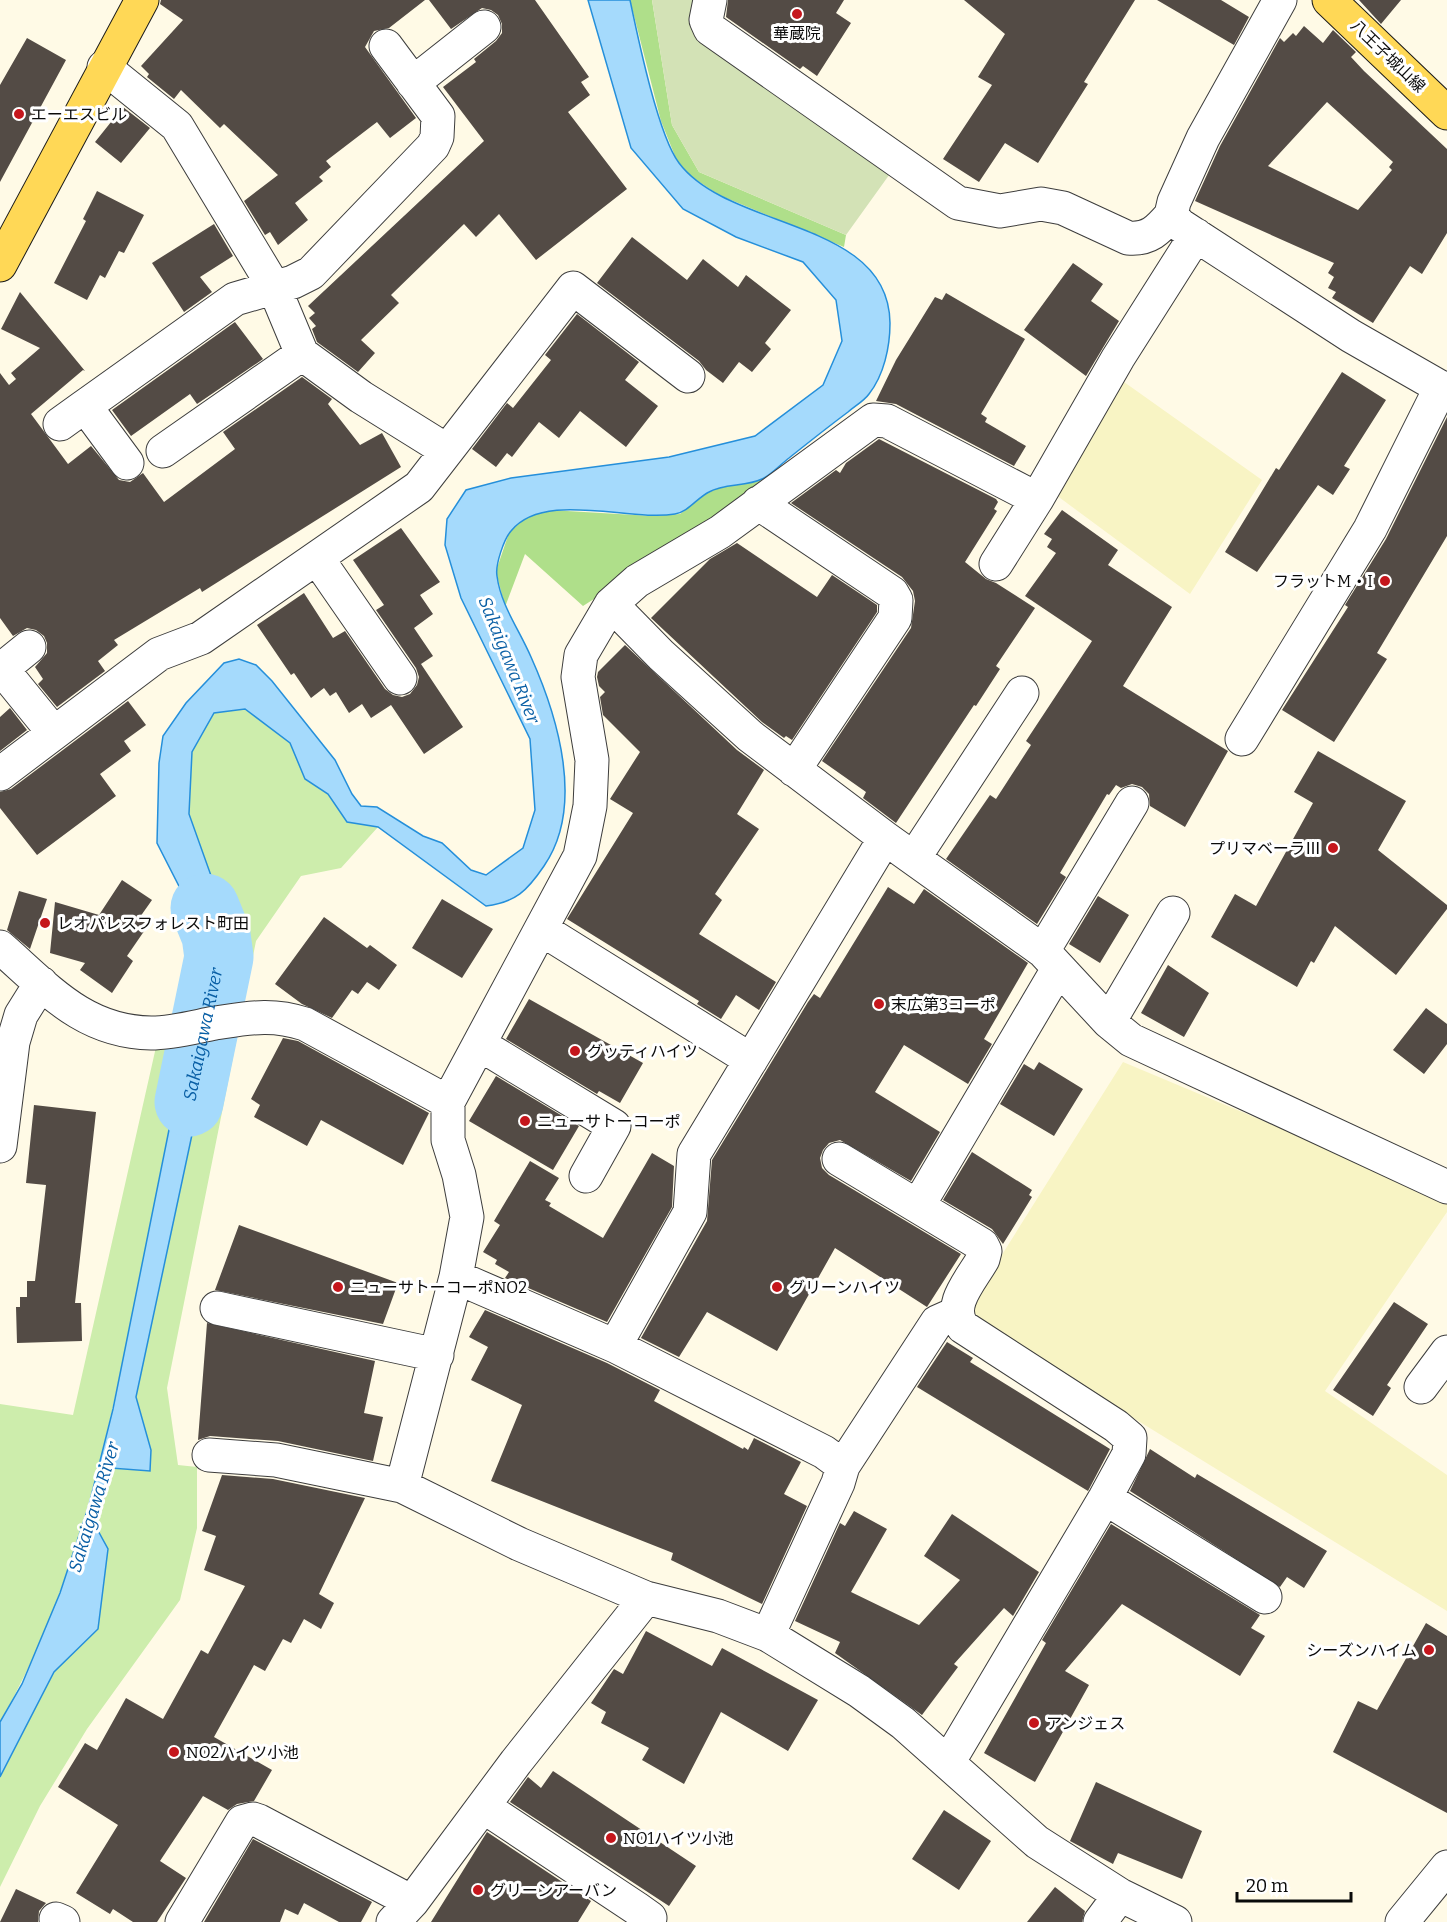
<svg xmlns="http://www.w3.org/2000/svg" width="1447" height="1922" viewBox="0 0 1447 1922" font-family="Bitter,'Noto Sans JP',serif">
	<style>
		.farmland { fill: #f8f4c4 }
		.green { fill: #cdedac }
		.forest { fill: #afdf8a }
		.cemetery { fill: #d3e2b6 }
		.water { fill: #a5dafc; stroke: #258fda; stroke-width: 1.5 }
		.lines { fill: none; stroke-linecap: round; stroke-linejoin: round }
		.river { stroke: #a5dafc; stroke-width: 69 }
		.building { fill: #534b45; fill-rule: evenodd }
		.minor-casing { stroke: #3d3d3d; stroke-width: 35 }
		.major-casing { stroke: #1b1b1b; stroke-width: 35 }
		.minor { stroke: #fff; stroke-width: 33 }
		.major { stroke: #ffd856; stroke-width: 33 }
		.poi-dot { fill: #c5161c; stroke: #fff; stroke-width: 2 }
		.labels { text-anchor: middle; dominant-baseline: central; stroke-width: 6; stroke-linejoin: round; paint-order: stroke }
		.poi-label { font-size: 16px; fill: #0a0a0a; stroke: #fff; text-anchor: start }
		.street-label { font-size: 16px; fill: #0a0a0a; stroke: #fff }
		.water-label { font-size: 18px; font-style: italic; fill: #095fa5; stroke: #fff }
	</style>
	<rect width="100%" height="100%" fill="#fffae6"/>
	<path class="farmland" d="M1117 377 1262 480 1190 594 1052 492Z
		M1123 1062 1447 1198V1212L1325 1391 1447 1475V1611L976 1321 971 1304Z"/>
	<path class="green" d="M245 709 290 743 305 779 328 794 347 822 378 827 341 868 301 876 256 941 245 996 225 998 229 926 189 814 192 752 214 713Z
		M237 1037 167 1388 178 1465 197 1467V1528L180 1600 87 1729 40 1806 0 1887V1777L54 1672 98 1629 107 1549 96 1527 111 1468 149 1471 151 1450 136 1397 212 1041Z
		M186 1045C169 1128 153 1211 136 1295 107 1442 75 1591 0 1722V1404L73 1415 156 1047Z"/>
	<path class="forest" d="M630 0H652L672 125 699 172 846 235 844 247 719 195 692 177 677 161 661 121Z
		M762 479 734 509 583 606 525 554 505 607 496 571 509 533 527 516 550 510 652 516 680 514 711 490Z"/>
	<path class="cemetery" d="M652 0H710L707 24 897 164 846 235 699 172 672 125Z"/>
	<path class="water" d="M588 0H630C638 38 658 135 679 163 730 231 889 219 890 323 890 347 884 375 869 394 864 401 855 406 848 412 828 427 809 442 789 458 781 464 771 475 762 479 746 487 724 483 709 492 697 498 688 512 675 514 629 522 544 490 511 531 504 539 495 565 497 576 501 606 519 629 531 657 558 717 585 807 544 866 527 891 516 902 486 906L378 827 347 822 328 794 305 779 290 743 245 709 214 713 192 752 189 814 229 926 225 998 196 1002 209 945 157 843 159 763 163 736 186 703 224 663 239 659 256 665 272 681 335 760 352 794 361 806 377 807 423 836 442 843 471 870 486 875 523 848 535 810 530 739 461 598 445 545 447 519 466 490 511 478 669 457 755 436 823 385 842 341 836 300 803 262 736 237 683 209 631 148Z
		M212 1041 136 1397 151 1450 150 1471 111 1468 96 1527 108 1549 98 1629 54 1672 0 1777V1722L22 1684 60 1593 89 1505 113 1409 186 1045Z"/>
	<g class="lines">
		<path class="river" id="s1" d="M189 1102 219 957 216 935 205 908"/>
	</g>
	<path class="building" d="M161 0H425L389 28 374 31 365 47 416 118 390 138 377 122 326 161 331 167 319 177 323 181 295 203 308 220 278 245 270 232 265 235 244 201 278 175 224 124 220 128 181 90 174 99 147 77 149 74 141 66 183 20 160 4Z
		M429 0H535L589 77 581 82 590 95 568 112 627 189 536 260 499 214 476 237 464 224 391 295 399 303 361 340 375 353 358 372 317 342 312 329 316 326 309 318 315 313 308 306 484 141 443 87 476 62 474 59 496 41 502 33V24L498 15 491 10 482 8 451 29Z
		M728 0H844L836 13 851 23 817 76 803 66 800 69 726 17Z
		M964 0H1135L1084 82 1088 84 1038 163 1005 143 979 182 943 159 992 85 978 77 1005 34Z
		M1157 0H1221L1249 17 1234 45Z
		M1359 0H1401L1381 24Z
		M1304 26 1323 43 1333 30 1356 52 1351 57 1364 71 1447 149V233L1422 274 1410 266 1373 323 1332 298 1336 292 1328 288 1334 277 1328 273 1334 263 1195 201 1220 146 1280 38 1284 42 1293 33 1296 36ZM1327 102 1393 162 1389 167 1392 170 1358 210 1268 166Z
		M27 38 66 60 0 182V85Z
		M123 107 150 128 121 163 95 142Z
		M97 191 144 215 124 253 119 251 105 278 100 275 87 300 54 283 86 221 83 219Z
		M214 224 233 256 200 277 212 292 184 312 152 263Z
		M632 237 687 280 703 259 738 287 746 275 791 310 765 343 771 349 752 372 739 362 723 383 706 370 699 361 597 283Z
		M1073 263 1103 284 1091 301 1119 321 1086 376 1024 330Z
		M20 292 85 371 83 370 31 414 68 464 91 446 119 480 130 482 143 473 164 502 235 449 223 432 302 377 332 399 328 404 360 445 382 433 401 467 202 592 200 588 114 640 118 645 98 661 105 671 57 707 38 684 43 679 35 667 47 653V643L44 636 36 630 27 628 13 636 0 618V373L9 385 16 379 11 373 40 348 1 329Z
		M946 293 1025 339 981 414 987 418 985 422 1026 446 1014 466 896 404 876 401 896 360 935 297 942 300Z
		M577 314 639 362 625 380 658 406 626 447 580 411 559 438 539 422 512 457 507 453 496 467 472 449 507 403 513 408 551 360 545 355Z
		M235 322 263 359 200 402 197 404 190 394 131 436 112 410Z
		M1342 372 1386 400 1344 466 1350 469 1333 495 1318 485 1257 572 1225 552 1276 468 1279 470Z
		M1447 417V536L1377 653 1387 659 1334 742 1282 710 1348 607 1345 605 1386 539Z
		M879 439 996 499 998 502 994 509 997 511 965 562 986 579 996 583 1035 608 996 666 1000 669 976 706 974 705 896 823 863 798 866 792 822 761 911 628 915 601 913 591 902 577 791 503 836 470 840 473 846 463Z
		M1062 510 1118 550 1108 565 1172 607 1123 686 1228 751 1185 827 1150 806 1149 794 1142 787 1132 784 1121 788 1116 785 1109 795 1107 794 1060 873 1066 877 1037 924 946 859 990 795 996 799 1031 745 1026 741 1092 641 1025 596 1056 553 1047 547 1052 539 1044 534Z
		M401 528 440 582 420 595 433 614 414 628 433 656 421 664 463 727 424 754 391 705 371 718 362 704 349 713 336 692 330 696 324 688 311 698 294 673 291 675 257 625 304 593 333 638 345 631 385 689 393 695 402 697 410 694 417 685 419 677 416 668 376 610 384 605 353 560Z
		M737 543 817 597 832 575 877 605V612L792 740 786 736 784 738 762 722 651 618 710 559Z
		M625 645 737 750 764 770 737 814 759 829 715 894 722 900 699 934 776 982 759 1010 736 995 721 1019 697 1004 699 1001 567 919 633 813 610 799 640 752 603 715 600 697 605 692 599 686 597 677 598 672Z
		M128 701 146 725 124 741 131 751 100 774 116 796 37 855 0 808V792L11 789Z
		M10 708 27 730 0 751V717Z
		M1318 751 1406 801 1378 850 1447 905V909L1396 975 1335 926 1314 963 1311 961 1297 987 1211 937 1235 894 1256 906 1313 803 1294 792Z
		M122 880 152 900 140 917 149 924 127 956 133 961 112 993 80 970 85 963 50 953 55 902 99 915Z
		M888 887 914 904 924 889 1028 963 984 1039 992 1044 968 1084 904 1045 875 1092 940 1132 911 1181 840 1140 829 1143 823 1150 820 1158 822 1168 829 1175 961 1254 927 1307 835 1248 777 1351 707 1312 679 1357 641 1338 707 1221 712 1160 808 1002 814 994 820 998Z
		M19 891 47 899 30 949 7 930Z
		M1098 896 1129 915 1100 963 1069 944Z
		M442 899 493 929 462 978 412 948Z
		M324 917 367 948 370 945 397 965 379 990 367 982 358 994 352 990 332 1018 302 1004 275 984Z
		M1168 965 1209 993 1184 1037 1141 1013Z
		M529 999 643 1063 620 1103 599 1091 597 1094 506 1039Z
		M1426 1008 1447 1024V1044L1424 1074 1393 1050Z
		M283 1038 298 1041 429 1113 403 1165 321 1120 307 1146 254 1117 260 1105 251 1099Z
		M1039 1062 1083 1089 1054 1136 1000 1104 1024 1064 1034 1070Z
		M496 1076 579 1126 553 1170 469 1121Z
		M34 1105 96 1112 75 1303H81L82 1341 17 1343 16 1307H20V1297H27V1281H35L46 1185 26 1183Z
		M972 1152 1032 1190 1029 1195 1032 1197 1003 1244 992 1229 943 1200Z
		M652 1153 674 1166 672 1207 607 1322 505 1278 509 1272 495 1264 497 1260 483 1252 500 1225 494 1221 530 1161 559 1178 545 1200 551 1203 549 1206 603 1238Z
		M239 1225 398 1283 383 1324 215 1290Z
		M1394 1302 1428 1324 1387 1385 1391 1388 1373 1416 1333 1390Z
		M485 1310 607 1363 660 1390 654 1401 743 1449 744 1447 748 1450 754 1438 801 1462 784 1494 807 1506 762 1604 671 1560 673 1553 491 1481 522 1405 471 1380 488 1347 469 1337Z
		M207 1323 375 1361 364 1413 383 1417 373 1461 278 1441 210 1436 198 1440Z
		M947 1342 973 1358 970 1362 1110 1449 1088 1491 917 1387Z
		M1150 1449 1195 1478 1197 1474 1327 1551 1304 1588 1287 1577 1280 1587 1130 1491Z
		M222 1475 273 1479 365 1498 319 1594 334 1603 321 1629 304 1619 291 1643 283 1639 265 1671 254 1665 214 1737 272 1770 254 1801 237 1804 228 1810 203 1796 160 1861 186 1878 157 1922H133L113 1909 110 1914 76 1893 118 1825 58 1787 85 1743 97 1750 126 1698 163 1719 201 1650 208 1654 245 1586 204 1570 216 1536 202 1531Z
		M854 1511 887 1529 851 1592 919 1625 960 1580 924 1556 952 1514 1039 1572 1013 1616 1004 1608 954 1664 958 1667 922 1715 835 1653 840 1642 795 1621 840 1523 845 1526Z
		M1111 1524 1260 1615 1251 1628 1265 1636 1240 1676 1122 1604 1065 1671 1089 1685 1035 1782 984 1753 1046 1643 1042 1640Z
		M1426 1623 1447 1636V1813L1333 1752 1358 1701 1377 1710Z
		M646 1631 712 1666 722 1648 818 1700 788 1751 721 1712 684 1784 642 1760 649 1748 601 1723 606 1712 591 1703 614 1669 623 1674Z
		M553 1771 696 1866 669 1906 510 1802 528 1777 541 1788Z
		M1096 1782 1202 1831 1182 1879 1118 1853 1113 1864 1070 1841Z
		M944 1810 991 1841 959 1890 912 1859Z
		M487 1832 591 1901 578 1922H431Z
		M253 1839 372 1902 361 1922H339L304 1903 298 1915 285 1909 280 1922H204Z
		M1055 1887 1085 1911 1082 1922H1027Z
		M16 1889 46 1903 39 1911 38 1922H0Z"/>
	<g class="lines">
		<defs>
			<path id="minor" d="M710 0 706 20 710 29 958 203 1000 211 1041 204 1063 208 1128 238C1149 240 1158 230 1171 215
				M1280 0 1203 138 1174 202 1171 215 1180 225 1351 336 1447 391
				M104 67 177 126 274 287 302 354 361 397 446 450
				M413 83 484 27
				M60 424 85 406
				M163 451 302 354
				M127 463 85 406 235 299 293 282 311 273 433 146 437 137 438 116 386 46
				M758 503 892 593 896 600 895 618 794 770
				M317 558 400 678
				M996 564 1037 499
				M611 604 661 655 750 736 885 838 1043 951 1109 1022 1131 1040 1447 1187
				M29 647 2 669 54 733
				M1242 739 1370 529 1441 387
				M0 774 159 654 201 638 419 487 573 288 688 376
				M914 858 1022 693
				M541 929 751 1060
				M0 947C47 988 83 1032 151 1033 172 1033 194 1027 215 1023 249 1018 272 1013 305 1024L448 1102
				M1043 951 1132 803
				M1109 1022 1173 913
				M479 1044 614 1126 586 1176
				M0 1146 13 1042 21 1015 41 983
				M839 1159 982 1245 985 1251 983 1259C972 1279 946 1306 963 1327L1116 1426 1130 1438 1129 1454 1105 1498 949 1761
				M918 1206 1058 969
				M456 1277 615 1346 824 1452 843 1466 838 1483 768 1635
				M217 1308 437 1355
				M615 1346 690 1212 694 1154 885 838
				M1421 1387 1447 1352
				M209 1455 276 1460 402 1486
				M843 1466 937 1322 955 1314
				M1105 1498 1265 1597
				M484 1807 636 1908 650 1918 647 1922
				M56 1919 63 1922
				M182 1922 242 1822 253 1819 259 1821 412 1902
				M393 1922 412 1902 516 1762 646 1598
				M1100 1922 1120 1895
				M1175 1922 1120 1895 1037 1842 903 1723 859 1691 768 1635 718 1616 646 1598 519 1544 402 1486 456 1277 467 1217 459 1175 448 1140V1102L580 856 590 806 592 760 578 677 581 655 611 604 637 581 720 532 873 420 887 421 1037 499 1118 358 1196 235
				M1402 1922 1447 1867"/>
			<path id="major" d="M1329 0 1447 113
				M0 265 142 0"/>
		</defs>
		<use href="#minor" class="minor-casing"/>
		<use href="#major" class="major-casing"/>
		<use href="#minor" class="minor"/>
		<use href="#major" class="major"/>
	</g>
	<g class="poi-dot">
		<circle cx="797" cy="14" r="6"/>
		<circle cx="19" cy="114" r="6"/>
		<circle cx="1385" cy="581" r="6"/>
		<circle cx="1333" cy="848" r="6"/>
		<circle cx="45" cy="923" r="6"/>
		<circle cx="879" cy="1004" r="6"/>
		<circle cx="575" cy="1051" r="6"/>
		<circle cx="525" cy="1121" r="6"/>
		<circle cx="338" cy="1287" r="6"/>
		<circle cx="777" cy="1287" r="6"/>
		<circle cx="1429" cy="1650" r="6"/>
		<circle cx="1034" cy="1723" r="6"/>
		<circle cx="174" cy="1752" r="6"/>
		<circle cx="611" cy="1838" r="6"/>
		<circle cx="478" cy="1890" r="6"/>
	</g>
	<g class="labels">
		<g class="poi-label">
			<text x="797" y="33" text-anchor="middle">華蔵院</text>
			<text x="31" y="114">エーエスビル</text>
			<text x="1373" y="581" text-anchor="end">フラットM・I</text>
			<text x="1321" y="848" text-anchor="end">プリマベーラⅢ</text>
			<text x="57" y="923">レオパレスフォレスト町田</text>
			<text x="891" y="1004">末広第3コーポ</text>
			<text x="587" y="1051">グッティハイツ</text>
			<text x="537" y="1121">ニューサトーコーポ</text>
			<text x="350" y="1287">ニューサトーコーポNO2</text>
			<text x="789" y="1287">グリーンハイツ</text>
			<text x="1417" y="1650" text-anchor="end">シーズンハイム</text>
			<text x="1046" y="1723">アンジェス</text>
			<text x="186" y="1752">NO2ハイツ小池</text>
			<text x="623" y="1838">NO1ハイツ小池</text>
			<text x="490" y="1890">グリーンアーバン</text>
		</g>
		<g class="street-label">
			<text transform="translate(1388 56) rotate(44)">八王子城山線</text>
		</g>
		<g class="water-label">
			<text transform="translate(509 660) rotate(68)">Sakaigawa River</text>
			<text stroke="none"><textPath href="#s1" startOffset="69">Sakaigawa River</textPath></text>
			<text transform="translate(94 1507) rotate(-73)">Sakaigawa River</text>
		</g>
	</g>
	<path d="M1237 1892v9h114v-9" fill="none" stroke="#0a0a0a" stroke-width="3"/>
	<text x="1246" y="1892" font-size="18" fill="#0a0a0a" stroke="#ffffff" stroke-width="4.5" paint-order="stroke">20 m</text>
</svg>
